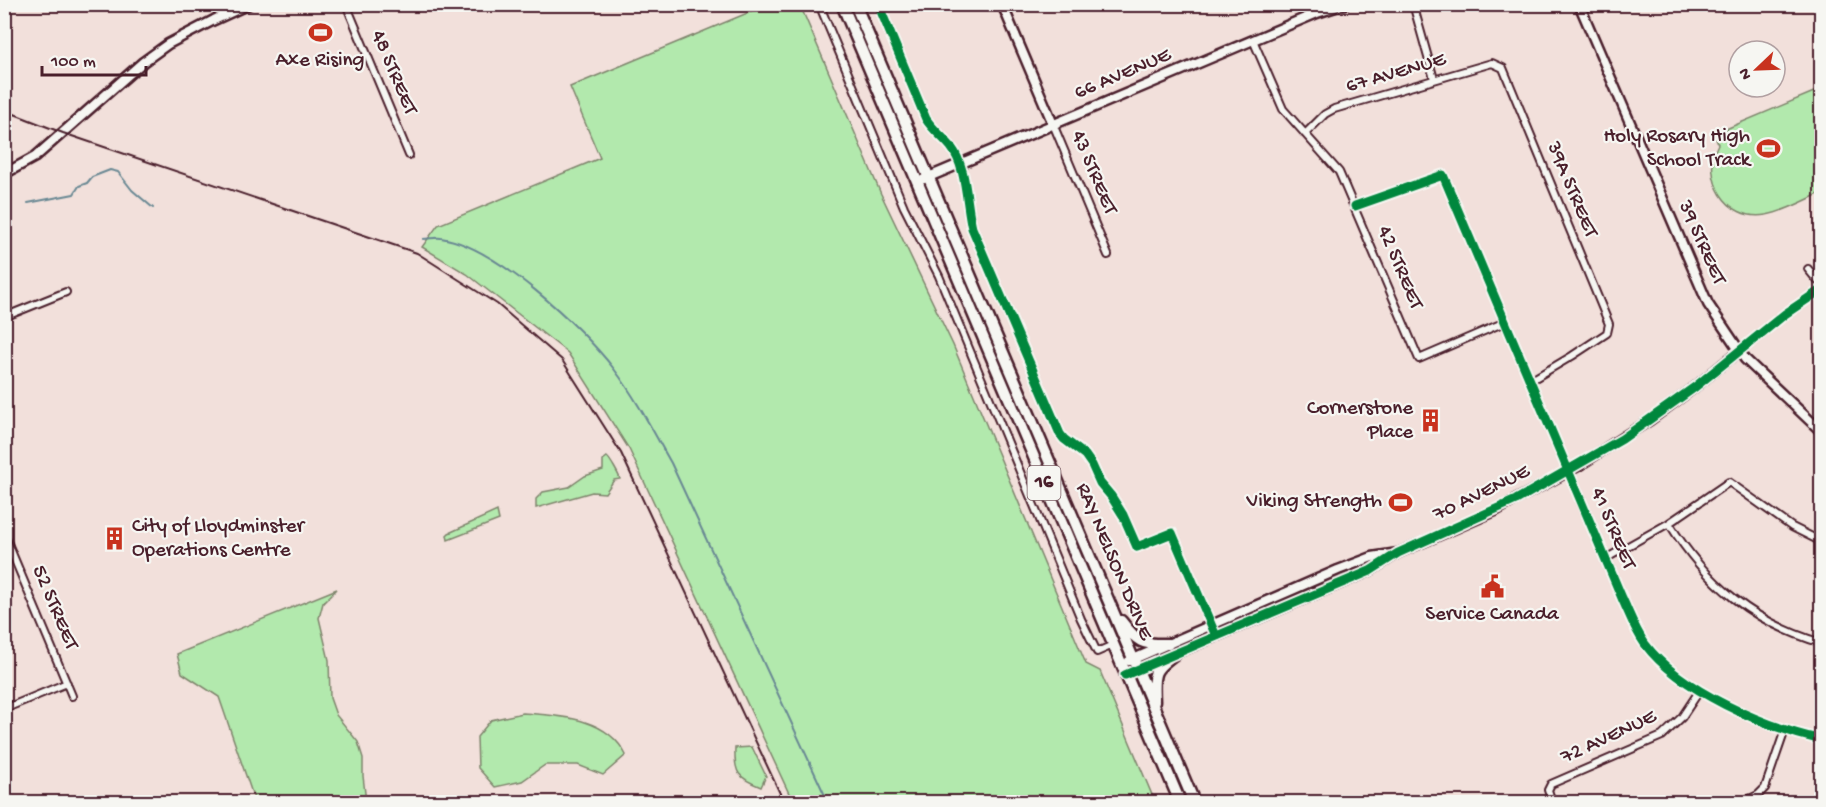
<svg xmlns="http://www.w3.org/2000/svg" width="1826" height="807" viewBox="0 0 1826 807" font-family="'Gochi Hand',sans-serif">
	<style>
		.green { fill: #b2e9ad; stroke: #7e846c; stroke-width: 1.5 }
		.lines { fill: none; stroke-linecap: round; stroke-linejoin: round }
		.stream { stroke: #698893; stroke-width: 2 }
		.street-casing { stroke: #4a1f2b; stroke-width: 10 }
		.secondary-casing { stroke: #4a1f2b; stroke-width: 13 }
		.highway-casing { stroke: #4a1f2b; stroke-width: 15 }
		.street { stroke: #f6f6f2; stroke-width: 6 }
		.secondary { stroke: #f6f6f2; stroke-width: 8 }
		.highway { stroke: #f6f6f2; stroke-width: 10 }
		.rail { stroke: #4a1f2b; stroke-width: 2 }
		.cycleway-casing { stroke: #f6f6f2; stroke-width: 13 }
		.cycleway { stroke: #00873e; stroke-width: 9 }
		.labels { text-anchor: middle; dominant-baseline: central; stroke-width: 4.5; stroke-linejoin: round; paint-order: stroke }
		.shield { fill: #f6f6f2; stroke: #7e6067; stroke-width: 1.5 }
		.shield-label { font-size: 20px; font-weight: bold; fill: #4a1f2b }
		.poi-label { font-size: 21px; fill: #4a1f2b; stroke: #f6f6f2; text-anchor: end }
		.street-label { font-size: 21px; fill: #4a1f2b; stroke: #f6f6f2 }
	</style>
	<rect width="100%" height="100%" fill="#f2e0db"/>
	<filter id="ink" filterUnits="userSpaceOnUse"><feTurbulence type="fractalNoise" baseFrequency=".0167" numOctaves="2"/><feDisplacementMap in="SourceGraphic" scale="12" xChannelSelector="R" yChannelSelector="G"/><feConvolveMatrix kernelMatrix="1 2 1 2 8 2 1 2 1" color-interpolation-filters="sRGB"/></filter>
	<g filter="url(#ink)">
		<path class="green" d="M769 4 800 5 881 194 953 345 1086 664 1100 671 1155 802H793L629 449 568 353 467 274 422 247 438 225 600 158 570 87Z
			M1821 89V193C1804 201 1784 212 1766 215 1726 222 1701 177 1718 144L1714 134Z
			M607 457C610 459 619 475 620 479L614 480 605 493 592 492 536 508V499L543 492 569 487 585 476 603 470V460Z
			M497 511 499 520 448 540 447 535 449 533Z
			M337 589 323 603 319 618 329 660 330 698 336 715 358 742 363 758V776L366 802H255L219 697 182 673 177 654Z
			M523 713C561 716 607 717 626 755L603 775 578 765H545L522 781 495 787 478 768 477 737 491 720Z
			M752 747 766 776 761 787C738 778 734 773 735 748Z"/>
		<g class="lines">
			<path class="stream" d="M28 203 74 194 79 186 87 183 92 177 110 170 118 172 132 190 153 208
				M423 239C429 239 436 237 441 238 495 246 581 326 614 369 636 398 653 431 671 463L828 802"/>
			<defs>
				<path id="street" d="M346 4 409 155
					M819 4 904 207 939 276 1081 619 1097 652 1113 645
					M878 4 926 119C933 130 943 137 951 147 967 167 966 204 972 228L1060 434 1064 439 1085 455 1092 465 1100 483 1111 496 1123 515 1137 547 1172 533 1216 636
					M1413 4 1434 79
					M1253 40 1283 109 1339 172 1419 359 1505 322
					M1053 124 1108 255
					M1305 134 1325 114 1334 109 1492 63 1503 68 1609 324 1607 333 1572 356 1530 381
					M1355 206 1443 175 1622 598C1629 613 1635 630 1645 644 1680 691 1765 727 1822 740
					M1808 269 1822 286
					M4 317 66 292
					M1739 351 1785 314 1822 289
					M1669 523C1706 583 1753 623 1822 643
					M4 534 72 696
					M1605 559 1669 523 1729 482 1792 527 1822 542
					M4 709 67 683
					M1552 802 1548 790 1551 784 1662 736 1682 717 1700 690
					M1743 802 1758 795 1765 788 1785 730"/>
				<path id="secondary" d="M1002 4 1053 124
					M1579 4 1708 304 1745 359 1822 432
					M4 174 35 157 143 62 168 44 214 20 249 4
					M924 179 1317 13 1345 4
					M1129 661 1338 570 1372 557 1398 553
					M1125 675 1370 571 1398 553 1495 511 1578 466 1650 420 1695 387 1739 351"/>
				<path id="highway" d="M842 4 1180 802
					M855 4 1194 802
					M1121 621C1137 642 1142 645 1168 644
					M1154 702C1153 673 1151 671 1176 653"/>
			</defs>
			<use href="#street" class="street-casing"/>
			<use href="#secondary" class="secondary-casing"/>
			<use href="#highway" class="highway-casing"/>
			<use href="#street" class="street"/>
			<use href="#secondary" class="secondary"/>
			<use href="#highway" class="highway"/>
			<path class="rail" d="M4 110 63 133 417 253 497 304 562 360 621 453 784 802"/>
			<defs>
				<path id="cycleway" d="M878 4 926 119C933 130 943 137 951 147 967 167 966 204 972 228L1060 434 1064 439 1085 455 1092 465 1100 483 1111 496 1123 515 1137 547 1172 533 1216 636
					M1355 206 1443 175 1622 598C1629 613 1635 630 1645 644 1680 691 1765 727 1822 740
					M1125 675 1370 571 1398 553 1516 500 1622 439 1695 387 1785 314 1822 289"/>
			</defs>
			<use href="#cycleway" class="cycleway-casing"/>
			<use href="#cycleway" class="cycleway"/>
		</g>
	</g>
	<defs>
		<symbol id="stadium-bare" viewBox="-9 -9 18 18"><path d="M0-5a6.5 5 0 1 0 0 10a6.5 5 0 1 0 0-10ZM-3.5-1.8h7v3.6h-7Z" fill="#c8321e" stroke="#f6f6f2" stroke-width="2.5" paint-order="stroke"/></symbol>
		<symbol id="building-bare" viewBox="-9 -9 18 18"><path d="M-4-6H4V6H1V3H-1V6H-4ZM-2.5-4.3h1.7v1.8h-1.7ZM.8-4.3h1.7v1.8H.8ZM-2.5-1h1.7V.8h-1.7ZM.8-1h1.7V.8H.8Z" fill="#c8321e" stroke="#f6f6f2" stroke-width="2.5" paint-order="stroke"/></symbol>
		<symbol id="civic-bare" viewBox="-9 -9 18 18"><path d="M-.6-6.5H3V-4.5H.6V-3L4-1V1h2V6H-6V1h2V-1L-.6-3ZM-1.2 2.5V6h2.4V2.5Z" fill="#c8321e" stroke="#f6f6f2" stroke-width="2.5" paint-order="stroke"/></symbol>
	</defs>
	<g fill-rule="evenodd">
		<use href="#stadium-bare" x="304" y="16" width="33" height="33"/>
		<use href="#stadium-bare" x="1752" y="132" width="33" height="33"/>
		<use href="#building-bare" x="1414" y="404" width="33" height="33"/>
		<use href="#stadium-bare" x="1384" y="486" width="33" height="33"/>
		<use href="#building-bare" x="98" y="522" width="33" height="33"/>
		<use href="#civic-bare" x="1476" y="570" width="33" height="33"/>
	</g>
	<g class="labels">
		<rect class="shield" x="1027.5" y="466" width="33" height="34" rx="4.5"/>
		<g class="shield-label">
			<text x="1044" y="483">16</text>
		</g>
		<g class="poi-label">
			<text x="320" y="61" text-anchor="middle">Axe Rising</text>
			<text x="1750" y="137">Holy Rosary High<tspan x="1750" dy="24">School Track</tspan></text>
			<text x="1413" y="409">Cornerstone<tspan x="1413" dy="24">Place</tspan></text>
			<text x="1382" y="502">Viking Strength</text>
			<text x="132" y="527" text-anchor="start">City of Lloydminster<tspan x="132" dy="24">Operations Centre</tspan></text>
			<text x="1492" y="615" text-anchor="middle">Service Canada</text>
		</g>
		<g class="street-label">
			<text transform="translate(393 73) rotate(67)">48 STREET</text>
			<text transform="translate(1396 74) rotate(-16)">67 AVENUE</text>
			<text transform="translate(1123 75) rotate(-23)">66 AVENUE</text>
			<text transform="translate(1093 173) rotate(67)">43 STREET</text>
			<text transform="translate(1571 190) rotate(67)">39A STREET</text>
			<text transform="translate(1701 243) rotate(66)">39 STREET</text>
			<text transform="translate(1399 268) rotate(67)">42 STREET</text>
			<text transform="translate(1482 494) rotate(-26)">70 AVENUE</text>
			<text transform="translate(1612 529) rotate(67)">41 STREET</text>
			<text transform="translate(1113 562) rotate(67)">RAY NELSON DRIVE</text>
			<text transform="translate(54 608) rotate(67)">52 STREET</text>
			<text transform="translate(1609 738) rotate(-25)">72 AVENUE</text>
		</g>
	</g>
	<rect width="1826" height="807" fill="none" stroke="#f6f6f2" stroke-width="24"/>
	<rect x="12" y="12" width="1802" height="783" fill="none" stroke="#4a1f2b" stroke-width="2" filter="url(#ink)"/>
	<g transform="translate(1757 69) rotate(247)"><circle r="28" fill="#f6f6f2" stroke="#b1a0a2" stroke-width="1.5"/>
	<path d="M0-4.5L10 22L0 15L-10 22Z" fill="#c8321e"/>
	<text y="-9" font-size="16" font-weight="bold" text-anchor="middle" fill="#4a1f2b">N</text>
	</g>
	<path d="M42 66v9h104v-9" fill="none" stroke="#4a1f2b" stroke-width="3"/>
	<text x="51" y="66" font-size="18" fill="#4a1f2b" stroke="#f6f6f2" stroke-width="4.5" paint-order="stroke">100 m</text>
</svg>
